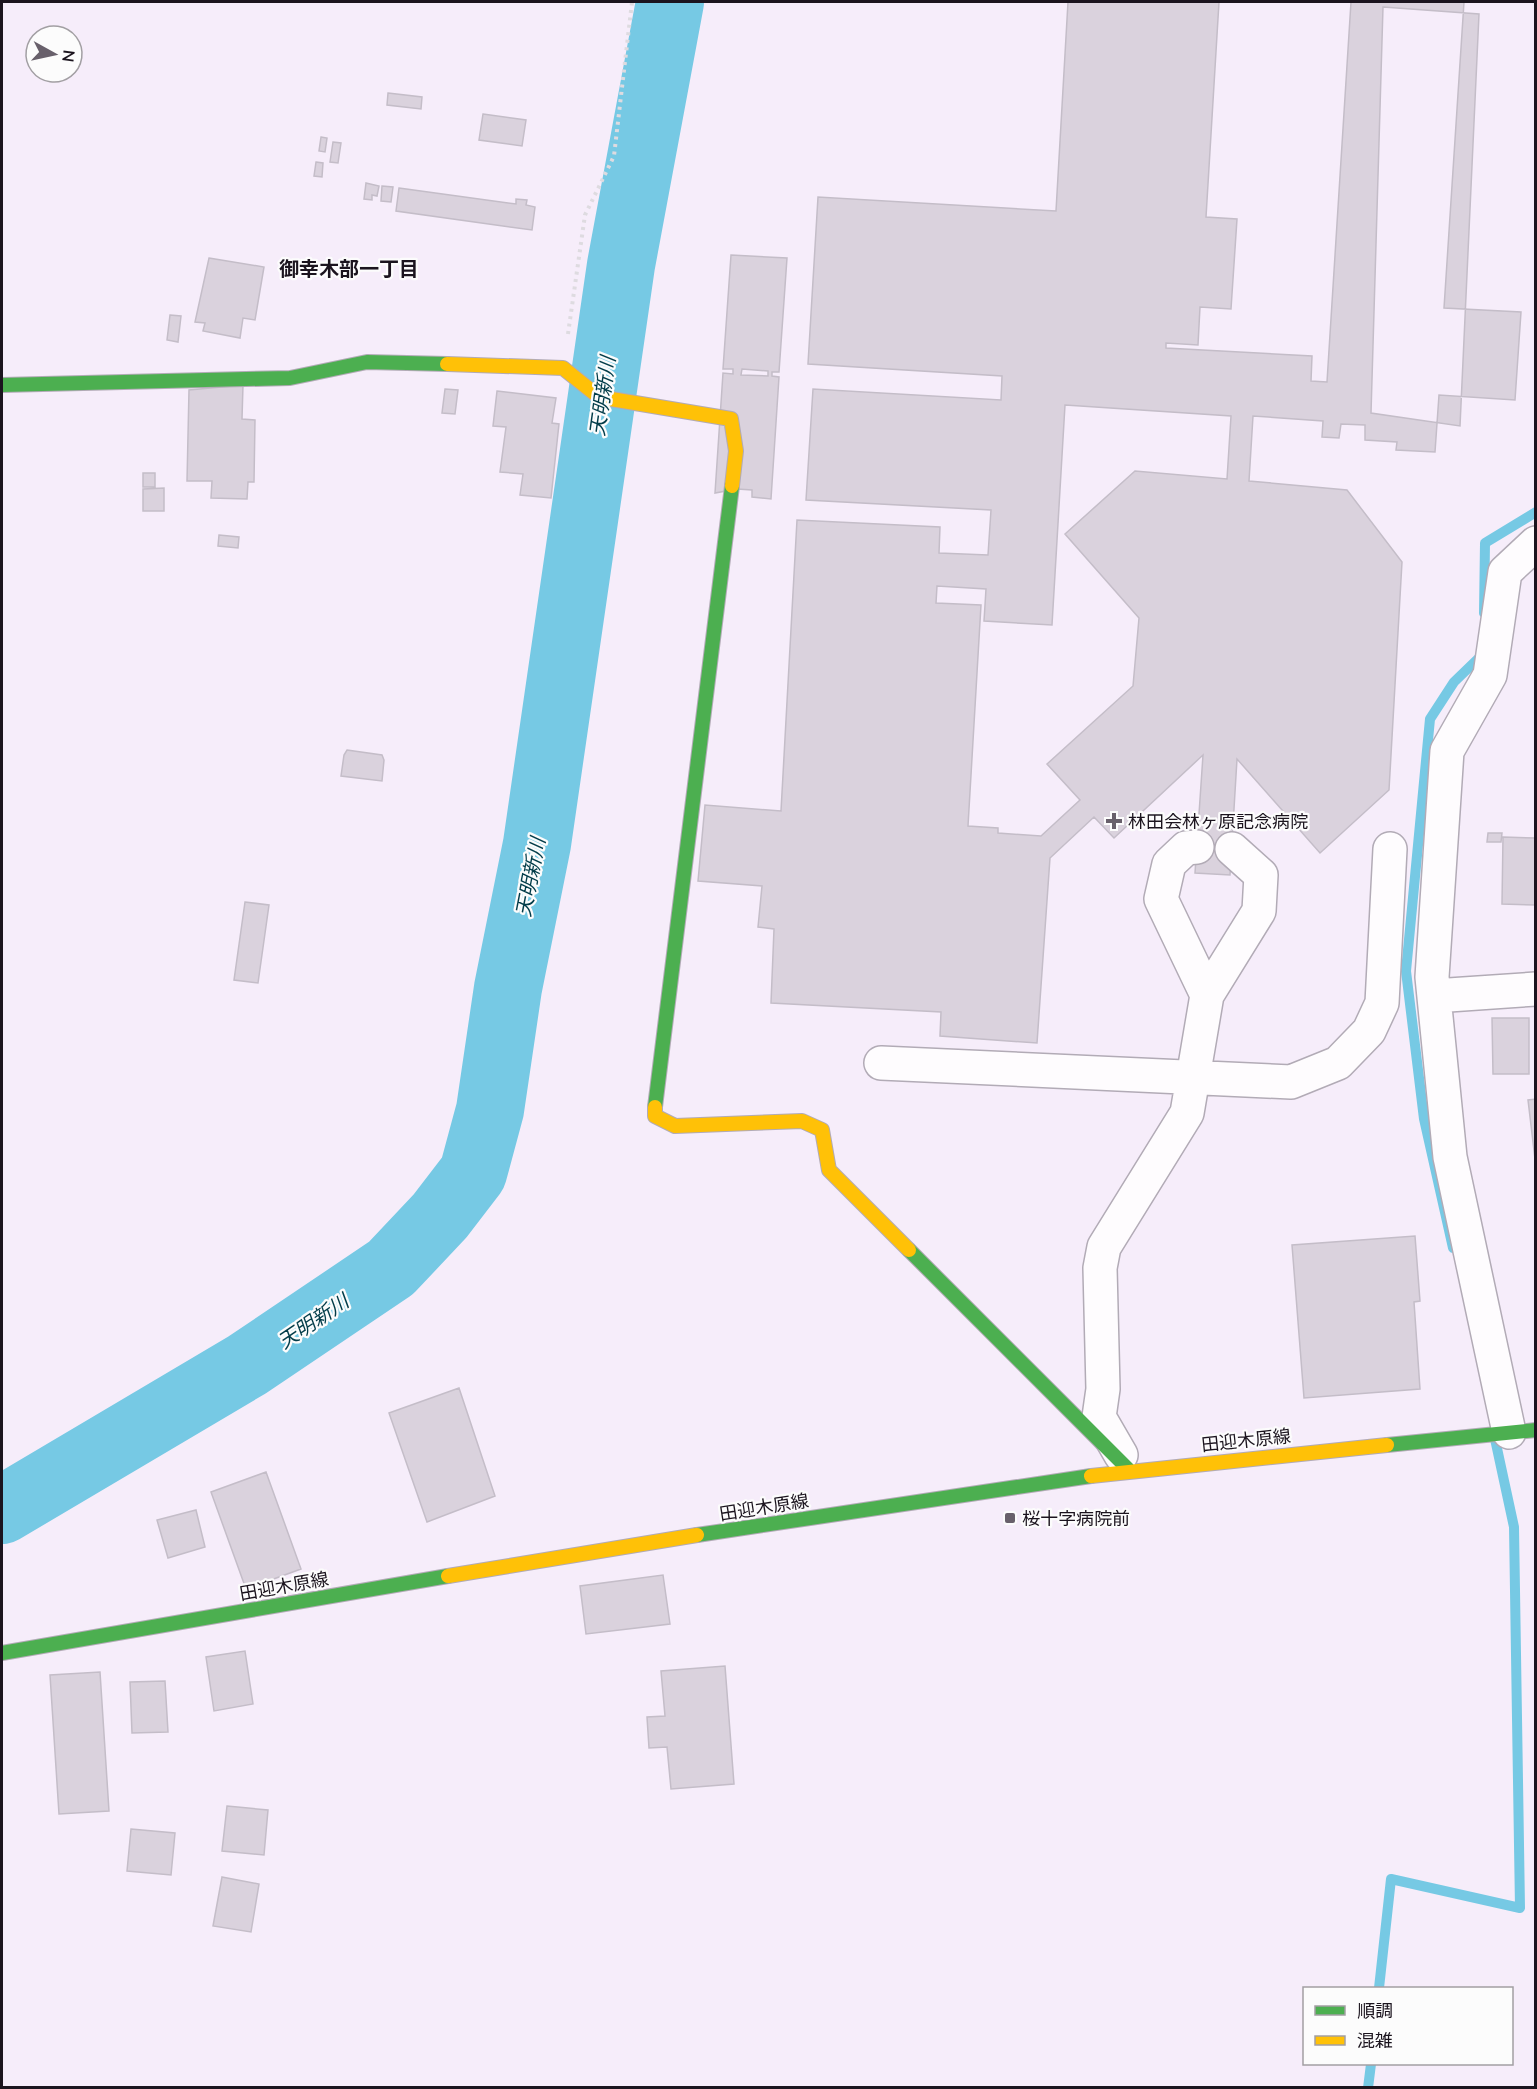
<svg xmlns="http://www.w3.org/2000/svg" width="1537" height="2089" viewBox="0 0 1537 2089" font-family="Mulish,'Noto Sans JP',sans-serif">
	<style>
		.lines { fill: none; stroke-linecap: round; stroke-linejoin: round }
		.stream { stroke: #76c9e4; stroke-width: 10 }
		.river { stroke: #76c9e4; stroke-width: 68 }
		.building { fill: #dad2dd; stroke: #c4bdc8; stroke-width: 1.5; fill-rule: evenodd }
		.street-casing { stroke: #b2abb6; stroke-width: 36 }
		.fast-casing { stroke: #b2abb6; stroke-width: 16 }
		.slow-casing { stroke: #b2abb6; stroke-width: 16 }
		.path { stroke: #dedbe0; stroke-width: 4; stroke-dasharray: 3 4.5; stroke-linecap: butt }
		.street { stroke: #fefcfe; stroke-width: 33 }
		.fast { stroke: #4caf50; stroke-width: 14 }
		.slow { stroke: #ffc107; stroke-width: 14 }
		.poi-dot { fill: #68606b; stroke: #fcfcfc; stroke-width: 2 }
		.labels { text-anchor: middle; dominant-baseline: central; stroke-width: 4.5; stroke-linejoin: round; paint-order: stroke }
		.poi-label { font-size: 18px; fill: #1b141e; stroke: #fcfcfc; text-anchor: start }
		.street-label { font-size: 18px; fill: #1b141e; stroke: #fcfcfc }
		.neighbourhood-label { font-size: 20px; font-weight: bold; fill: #1b141e; stroke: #fcfcfc }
		.water-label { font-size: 20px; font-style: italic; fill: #023c49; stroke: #fcfcfc }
	</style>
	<rect width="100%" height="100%" fill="#f6edfa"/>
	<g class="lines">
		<path class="stream" d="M1484 613 1485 543 1536 512
			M1453 1248 1424 1119 1406 971 1430 719 1454 682 1484 653
			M1379 1988 1391 1879 1520 1908 1514 1527 1495 1439
			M1368 2088 1371 2064"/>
		<path class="river" d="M2 1510 247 1365 391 1268 440 1216 473 1173 490 1110 508 988 537 844 621 265 670 2"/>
	</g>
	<path class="building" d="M1068 2H1219L1206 217 1237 219 1231 309 1200 307 1198 345 1166 343V348L1312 356 1311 381 1327 382 1351 2H1464L1444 308 1521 312 1515 400 1439 395 1435 452 1396 450 1397 442 1365 440V425L1341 424 1339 438 1322 437 1323 421 1253 416 1249 481 1347 490 1402 562 1389 790 1320 853 1237 759 1230 875 1195 873 1203 755 1114 838 1094 817 1050 858 1037 1043 940 1036 941 1012 771 1003 774 929 758 927 762 886 698 881 705 805 781 811 797 520 940 527 939 553 988 555 991 510 806 500 813 389 1001 400 1002 376 808 364 818 197 1056 211ZM1065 405 1231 416 1227 479 1135 471 1065 534 1139 618 1133 686 1047 764 1080 800 1041 836 998 833V828L968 826 981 605 936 603 937 586 986 589 984 621 1052 625Z
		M1383 7 1479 14 1460 426 1371 413Z
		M388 93 422 97 421 109 387 105Z
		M483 114 526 120 522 146 479 140Z
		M321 137 327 138 325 152 319 151Z
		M333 142 341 143 338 163 330 162Z
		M316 162 323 163 322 177 314 176Z
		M366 183 379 186 377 196 372 195V200L364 199Z
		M382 186 393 187 391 202 381 201Z
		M399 188 516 204V199L527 200 526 205 535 207 532 230 396 211Z
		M731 255 787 258 779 372H772V376L779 377 771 499 752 497V490L737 489 715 493 723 373 733 374V369H723ZM742 369 768 371V376L741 375Z
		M209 258 264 267 255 320 243 318 240 338 203 331 205 323 195 322Z
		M170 315 181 316 178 342 167 340Z
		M243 385 242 419 255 420 254 482H248L247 499 211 498 212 481H187L189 390Z
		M445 389 458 390 455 414 442 413Z
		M497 391 556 398 552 423 559 424 551 498 520 495 523 474 500 472 506 427 493 426Z
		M143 473H155V487H143Z
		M164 488V511H143V489Z
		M219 535 239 537 238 548 218 546Z
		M347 750 382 755 384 760 382 781 341 776 344 755Z
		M1488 833H1502L1501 842H1487Z
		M1503 837 1536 838V905L1502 904Z
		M245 902 269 905 258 983 234 980Z
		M1492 1018H1529V1074H1493Z
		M1536 1099V1159H1535L1528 1100Z
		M1415 1236 1420 1301 1414 1302 1420 1389 1304 1398 1292 1245Z
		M459 1388 495 1496 427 1522 389 1413Z
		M266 1472 301 1569 246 1589 211 1492Z
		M196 1510 205 1547 168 1558 157 1520Z
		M663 1575 670 1624 586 1634 580 1586Z
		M245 1651 253 1704 214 1711 206 1657Z
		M725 1666 734 1784 671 1789 667 1747 649 1748 647 1717 665 1716 661 1671Z
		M100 1672 109 1811 59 1814 50 1675Z
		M165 1681 168 1732 132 1733 130 1682Z
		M227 1806 268 1810 264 1855 222 1851Z
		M131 1829 175 1833 171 1875 127 1871Z
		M222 1877 259 1884 251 1932 213 1926Z"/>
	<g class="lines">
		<defs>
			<path id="street" d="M1207 995 1259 911 1261 875 1232 849
				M1434 996 1536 989
				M881 1063 1291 1082 1338 1063 1369 1031 1382 1003 1390 849
				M1509 1432 1450 1157 1432 977 1447 751 1490 675 1505 572 1536 543
				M1121 1455 1099 1417 1103 1389 1100 1268 1104 1247 1187 1113 1207 995 1161 899 1169 864 1186 848 1197 847"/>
			<path id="fast" d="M2 385 290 378 367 362 447 364
				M655 1107 732 486
				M909 1250 1129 1470
				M1387 1445 1536 1430
				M697 1535 1091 1476
				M2 1653 448 1576"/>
			<path id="slow" d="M447 364 563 368 599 397 731 419 736 451 732 486
				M655 1107V1116L675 1126 802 1121 822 1130 829 1170 909 1250
				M1091 1476 1387 1445
				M448 1576 697 1535"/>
		</defs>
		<use href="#street" class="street-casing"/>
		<use href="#fast" class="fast-casing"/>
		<use href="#slow" class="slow-casing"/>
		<path class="path" d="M568 334 585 215 614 156 632 2"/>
		<use href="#street" class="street"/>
		<use href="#fast" class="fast"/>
		<use href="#slow" class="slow"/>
	</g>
	<g class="poi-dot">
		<path d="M1111 812h6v6h6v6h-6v6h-6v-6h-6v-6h6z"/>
		<rect x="1004" y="1512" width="12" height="12" rx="3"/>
	</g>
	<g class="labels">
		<g class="poi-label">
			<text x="1128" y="821">林田会林ヶ原記念病院</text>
			<text x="1022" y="1518">桜十字病院前</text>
		</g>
		<g class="street-label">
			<text transform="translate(1246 1440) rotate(-6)">田迎木原線</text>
			<text transform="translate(764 1507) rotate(-9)">田迎木原線</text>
			<text transform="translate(284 1586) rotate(-10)">田迎木原線</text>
		</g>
		<g class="neighbourhood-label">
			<text x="349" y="268">御幸木部一丁目</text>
		</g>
		<g class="water-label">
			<text transform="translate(602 396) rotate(-82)">天明新川</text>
			<text transform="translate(530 877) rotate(-79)">天明新川</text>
			<text transform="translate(313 1321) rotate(-34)">天明新川</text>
		</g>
	</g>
	<rect width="1537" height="2089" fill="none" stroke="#1b141e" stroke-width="6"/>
	<rect x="1303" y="1987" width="210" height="78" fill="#fcfcfc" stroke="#a29fa3" stroke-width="1.5"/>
	<rect x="1315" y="2006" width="30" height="9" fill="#4caf50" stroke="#a29fa3" stroke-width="1.5"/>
	<text x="1357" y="2017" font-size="18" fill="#1b141e">順調</text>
	<rect x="1315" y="2036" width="30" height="9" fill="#ffc107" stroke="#a29fa3" stroke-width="1.5"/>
	<text x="1357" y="2047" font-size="18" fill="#1b141e">混雑</text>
	<g transform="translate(54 54) rotate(98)"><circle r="28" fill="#fcfcfc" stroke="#a29fa3" stroke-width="1.5"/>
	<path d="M0-4.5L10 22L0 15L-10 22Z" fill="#68606b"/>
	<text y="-9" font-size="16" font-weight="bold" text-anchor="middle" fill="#1b141e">N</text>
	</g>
</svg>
